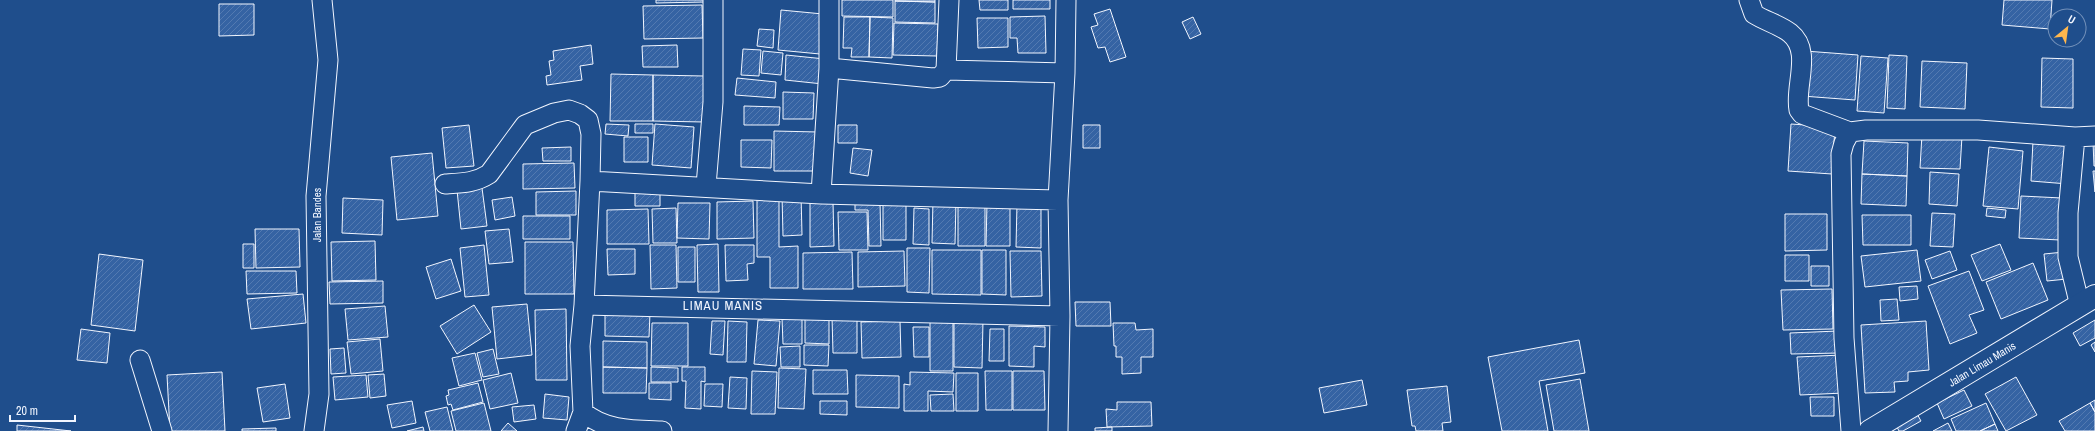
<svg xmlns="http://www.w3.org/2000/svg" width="2095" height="431" viewBox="0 0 2095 431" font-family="'Archivo Narrow',sans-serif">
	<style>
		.building { fill: url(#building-hatch); stroke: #f2f6ff }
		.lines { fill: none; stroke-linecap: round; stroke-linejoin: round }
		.street-casing { stroke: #f2f6ff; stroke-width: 21 }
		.secondary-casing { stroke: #f2f6ff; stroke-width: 24 }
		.street { stroke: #1f4e8c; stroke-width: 19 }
		.secondary { stroke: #1f4e8c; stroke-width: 22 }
		.labels { text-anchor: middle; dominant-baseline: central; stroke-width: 3; stroke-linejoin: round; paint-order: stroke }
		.street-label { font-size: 11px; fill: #f2f6ff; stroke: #1f4e8c }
		.quarter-label { font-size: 13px; letter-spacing: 1px; fill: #f2f6ff; stroke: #1f4e8c }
	</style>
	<defs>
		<pattern id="building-hatch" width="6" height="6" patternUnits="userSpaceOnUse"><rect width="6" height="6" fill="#3563a3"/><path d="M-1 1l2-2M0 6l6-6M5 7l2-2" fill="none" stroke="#537ab1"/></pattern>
	</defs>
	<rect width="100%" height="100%" fill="#1f4e8c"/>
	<path class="building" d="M656 0H705V2L656 3Z
		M842 0H893V17L842 16Z
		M895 0H935V2L895 1Z
		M979 0H1008V10H980Z
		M1013 0H1050V9H1013Z
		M2004 0H2052L2050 29 2002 25Z
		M895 1 935 2V23L895 22Z
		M219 4H254V35L219 36Z
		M702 5 703 38 644 39 643 6Z
		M1110 9 1126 57 1110 62 1105 47 1098 48 1091 27 1098 25 1094 14Z
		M781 10 823 14 820 54 778 50Z
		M1045 16 1046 53H1018L1017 38H1010V17Z
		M844 17H870L869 57H851L852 48H843Z
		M870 17 893 18 892 58 869 57Z
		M1193 17 1201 34 1190 39 1182 22Z
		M977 18H1008V47L978 48Z
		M894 23 938 24 937 56 893 55Z
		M759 29 774 30 773 48 757 46Z
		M591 45 593 64 580 66 582 80 547 85 546 76 551 75 549 61 554 60 553 51Z
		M677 45 678 67H643L642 46Z
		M743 49 761 50 759 76 741 75Z
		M763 51 783 53 781 75 761 73Z
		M1805 51 1858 55 1855 100 1802 96Z
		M786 55 825 59 823 84 785 80Z
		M1889 55 1907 56 1905 109 1887 108Z
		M1861 56 1888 58 1884 113 1857 111Z
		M2042 58 2073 59V108L2041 107Z
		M1922 61 1967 63 1965 109 1920 107Z
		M611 74 653 75V121H610Z
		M653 75 704 76V122L653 121Z
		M737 78 776 82 775 98 735 95Z
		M783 92 814 93 813 119H783Z
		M744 106 780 107 779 125H744Z
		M606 124 629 125 628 136 605 134Z
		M635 124H653V133H635Z
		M655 124 694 127 691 168 652 165Z
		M1791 124 1835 127 1832 174 1788 171Z
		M469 125 474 166 446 168 442 128Z
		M838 125H857V143H838Z
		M1083 125H1100V148H1083Z
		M774 131 818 132 817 171H774Z
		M1922 134 1962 136 1960 169 1920 168Z
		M624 137H648V162H624Z
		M741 140H772L771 168 741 167Z
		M1864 141 1908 143 1907 176 1862 174Z
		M2033 141 2071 144 2068 184 2031 181Z
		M2093 142H2095V166H2094Z
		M571 147V161H543L542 148Z
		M1989 147 2023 151 2018 209 1983 206Z
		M853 148 872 150 868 176 850 173Z
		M432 153 438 216 397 220 391 157Z
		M574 163 575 188 523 189V164Z
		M2093 171H2095V192Z
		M1930 172 1959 174 1957 206 1929 204Z
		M1862 174 1907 176 1906 206 1861 204Z
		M482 188 487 226 461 229 457 190Z
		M635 190 660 191V206H635Z
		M576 191V215H536V192Z
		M757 193 779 194V247L798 246V288H770V257H757Z
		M801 194 802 235 783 236 782 195Z
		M2021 196 2062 198 2060 240 2019 238Z
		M512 197 515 216 495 220 492 200Z
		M343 198 383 200 382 235 342 233Z
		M933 200 956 201 955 244 932 243Z
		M753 201 754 238 717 239V202Z
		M906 201V240H883V202Z
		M833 202 834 246 810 247V203Z
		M855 202H880L881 246H869L868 210H855Z
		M678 203H710L709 239 677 238Z
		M958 203H985V246H958Z
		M987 203H1010V246H986Z
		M1017 204H1041V248L1016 247Z
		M676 208 677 243H653L652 209Z
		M914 208 929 209V245L913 244Z
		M1987 208 2006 210 2005 218 1986 216Z
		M648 209 649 244H607V210Z
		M838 212H867L868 250H839Z
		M1932 213 1955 214 1953 247 1930 246Z
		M1785 214H1827V250L1785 251Z
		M1862 215H1911V245H1863Z
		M523 216H570V239H523Z
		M255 229H299L300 267 256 268Z
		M509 229 513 262 489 264 485 231Z
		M375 241 376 280 332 281 331 242Z
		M525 242H573L574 294H525Z
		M243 244H254V268H243Z
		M718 244 719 292H698L697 245Z
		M2000 244 2011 270 1982 281 1971 255Z
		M484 245 489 295 465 297 460 248Z
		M650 245H676L677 288 651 289Z
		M725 245H754V263L747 264 748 280 726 281Z
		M678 247H695V282H678Z
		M907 248H930L929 293 907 292Z
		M607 249H635V274L608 275Z
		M932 250H981V295L932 294Z
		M982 250H1006V295L982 294Z
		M1917 250 1921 281 1865 287 1861 256Z
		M904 251 905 286 858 287V252Z
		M1010 251H1041L1042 296 1011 297Z
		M1950 251 1957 270 1932 279 1925 260Z
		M852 252 853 289H803V253Z
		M2064 252 2067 279 2047 281 2044 254Z
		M99 254 143 260 135 331 91 325Z
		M1785 255H1809V281H1785Z
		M451 259 461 291 436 299 426 267Z
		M2033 263 2048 300 2001 319 1986 282Z
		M1811 266H1829V286H1811Z
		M246 271H296L297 293 247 294Z
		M1969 271 1984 310 1969 315 1977 333 1950 344 1928 286Z
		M383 281V303L330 304 329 282Z
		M1917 286 1918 299 1900 301 1899 287Z
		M1832 289 1833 329 1783 330 1781 290Z
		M303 294 306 323 251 329 247 299Z
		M1897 299 1899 320 1881 321 1880 300Z
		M1075 302H1110L1111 326H1076Z
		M527 304 532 355 497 359 492 307Z
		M474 305 491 332 457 354 440 326Z
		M385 306 388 337 348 340 345 309Z
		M566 309 567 380H536L535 310Z
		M605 313H650L649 337 605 336Z
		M805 315 829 316V344L805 343Z
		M930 316H953V371H930Z
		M802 317V344H783L782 318Z
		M832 317H857V353H833Z
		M954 319 983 320 982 368 954 367Z
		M758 320 780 321 776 366 754 364Z
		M2095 320V338L2080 346 2073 333Z
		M712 321H725L723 355 710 354Z
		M728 321 747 322 746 362H727Z
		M900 321 901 357 862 358 861 322Z
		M1926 321 1929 370 1908 372V381L1894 382 1895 392 1865 393 1861 325Z
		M652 323H688V366H651Z
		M1113 323H1135L1136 330 1153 329V357H1141V373L1122 374V357H1116V346H1114Z
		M1009 326 1045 327V347L1034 346V367L1009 366Z
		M913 327H929V357H914Z
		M81 329 110 333 107 363 77 360Z
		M990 329H1004V361H989Z
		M1838 331 1839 353 1791 354 1790 333Z
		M380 339 383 371 351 374 347 342Z
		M1579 340 1585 373 1539 381 1548 431H1502L1488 357Z
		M603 341 647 342V368L603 367Z
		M2095 342V352L2091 345Z
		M804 345H829L828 366 804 365Z
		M800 346V367H781L780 347Z
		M344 348 346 373 331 374 330 349Z
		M493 349 499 374 483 377 477 353Z
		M475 353 482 380 459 386 452 358Z
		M1842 355 1844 393 1800 395 1797 357Z
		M603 367 647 368 646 393H603Z
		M651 367 678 368V382H651Z
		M682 367H705V382L701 381V409L685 408 686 381H682Z
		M779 368 806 369 804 409 778 408Z
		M813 370H847L848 394H813Z
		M752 371 777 372 775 414H751Z
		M985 371H1012V410H986Z
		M1013 371H1044L1045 410H1013Z
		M222 372 225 431H170L167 375Z
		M910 372 954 373 953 392 928 391V411H904V384L910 385Z
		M511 373 518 403 490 409 483 380Z
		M956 373H978V411H956Z
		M384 374 386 396 370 398 368 375Z
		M366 375 368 397 335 400 333 377Z
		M856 375 899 376V408L856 407Z
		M730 377 747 378 746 409 728 408Z
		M2016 377 2037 415 2006 431 1985 394Z
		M1580 379 1589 431H1554L1546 385Z
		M1362 380 1367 405 1324 413 1319 388Z
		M478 383 483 402 453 410 451 404 448 405 446 396 449 395 448 390Z
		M649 383H671V400L649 399Z
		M285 384 290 418 263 422 257 388Z
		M705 384H723L722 407 704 406Z
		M1447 386 1451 422 1442 423 1443 431H1416L1415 426H1412L1407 390Z
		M1964 390 1972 406 1944 419 1937 403Z
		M545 394 569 397 567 420 543 418Z
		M953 394 954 411H931L930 395Z
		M1810 397H1834V416H1811Z
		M2095 400V412L2090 403Z
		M412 401 416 423 392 428 387 405Z
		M820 401H847V415L820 414Z
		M1117 402H1151L1152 426 1107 427 1106 409 1117 410Z
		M484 403 491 431H456L451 411Z
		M1986 403 1995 424 1980 431H1956L1951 419Z
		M2090 403 2095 412V431H2065L2059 421Z
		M534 405 536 419 514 422 512 407Z
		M447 407 453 431H430L425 412Z
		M1916 412 1921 421 1903 431H1899L1895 423Z
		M508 423 517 431H501Z
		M1948 423 1952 431H1933Z
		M1995 424 1998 431H1980Z
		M17 425 71 431H17Z
		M423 427 424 431H407Z
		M1112 427V431H1095V428Z
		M276 428V431H242V429Z"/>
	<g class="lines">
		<defs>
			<path id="street" d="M829 0V68L821 194 1058 200
				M1749 0 1754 14C1765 21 1780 25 1790 33 1813 51 1794 87 1799 110L1802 114 1850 132
				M829 68 933 78 940 77 946 70 949 0
				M946 70 1065 73
				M2075 137 2068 213V257L2080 306
				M590 181 584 305 580 346 583 412C605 431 634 430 662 431
				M445 184C462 183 475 183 489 174L525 125 554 113 569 110 580 114 588 120 591 134 590 181 821 194
				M706 186 713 102V0
				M584 305 1060 316
				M140 360 162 431
				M314 431 319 394 316 196 328 60 322 0
				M576 431 583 412
				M1058 431 1060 316 1058 200 1065 73 1066 0
				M1851 431 1844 338 1841 154 1844 143 1850 132 1866 130H1978L2075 137 2095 136"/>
			<path id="secondary" d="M1870 431 2095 296"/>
		</defs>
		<use href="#street" class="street-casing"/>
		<use href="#secondary" class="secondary-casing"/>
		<use href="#street" class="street"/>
		<use href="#secondary" class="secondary"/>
	</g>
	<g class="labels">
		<g class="street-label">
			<text transform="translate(317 215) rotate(-90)">Jalan Bandes</text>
			<text transform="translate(1982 364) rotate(-31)">Jalan Limau Manis</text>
		</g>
		<g class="quarter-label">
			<text x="723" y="305">LIMAU MANIS</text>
		</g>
	</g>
	<g transform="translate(2067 28) rotate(29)"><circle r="19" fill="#1f4e8c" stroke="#7391ba"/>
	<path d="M0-3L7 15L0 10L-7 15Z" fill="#ffb74d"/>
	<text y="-6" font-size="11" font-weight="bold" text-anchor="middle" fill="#f2f6ff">U</text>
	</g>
	<path d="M10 415v6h65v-6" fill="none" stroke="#f2f6ff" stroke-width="2"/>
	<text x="16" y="415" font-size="12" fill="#f2f6ff" stroke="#1f4e8c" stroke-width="3" paint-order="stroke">20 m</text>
</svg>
